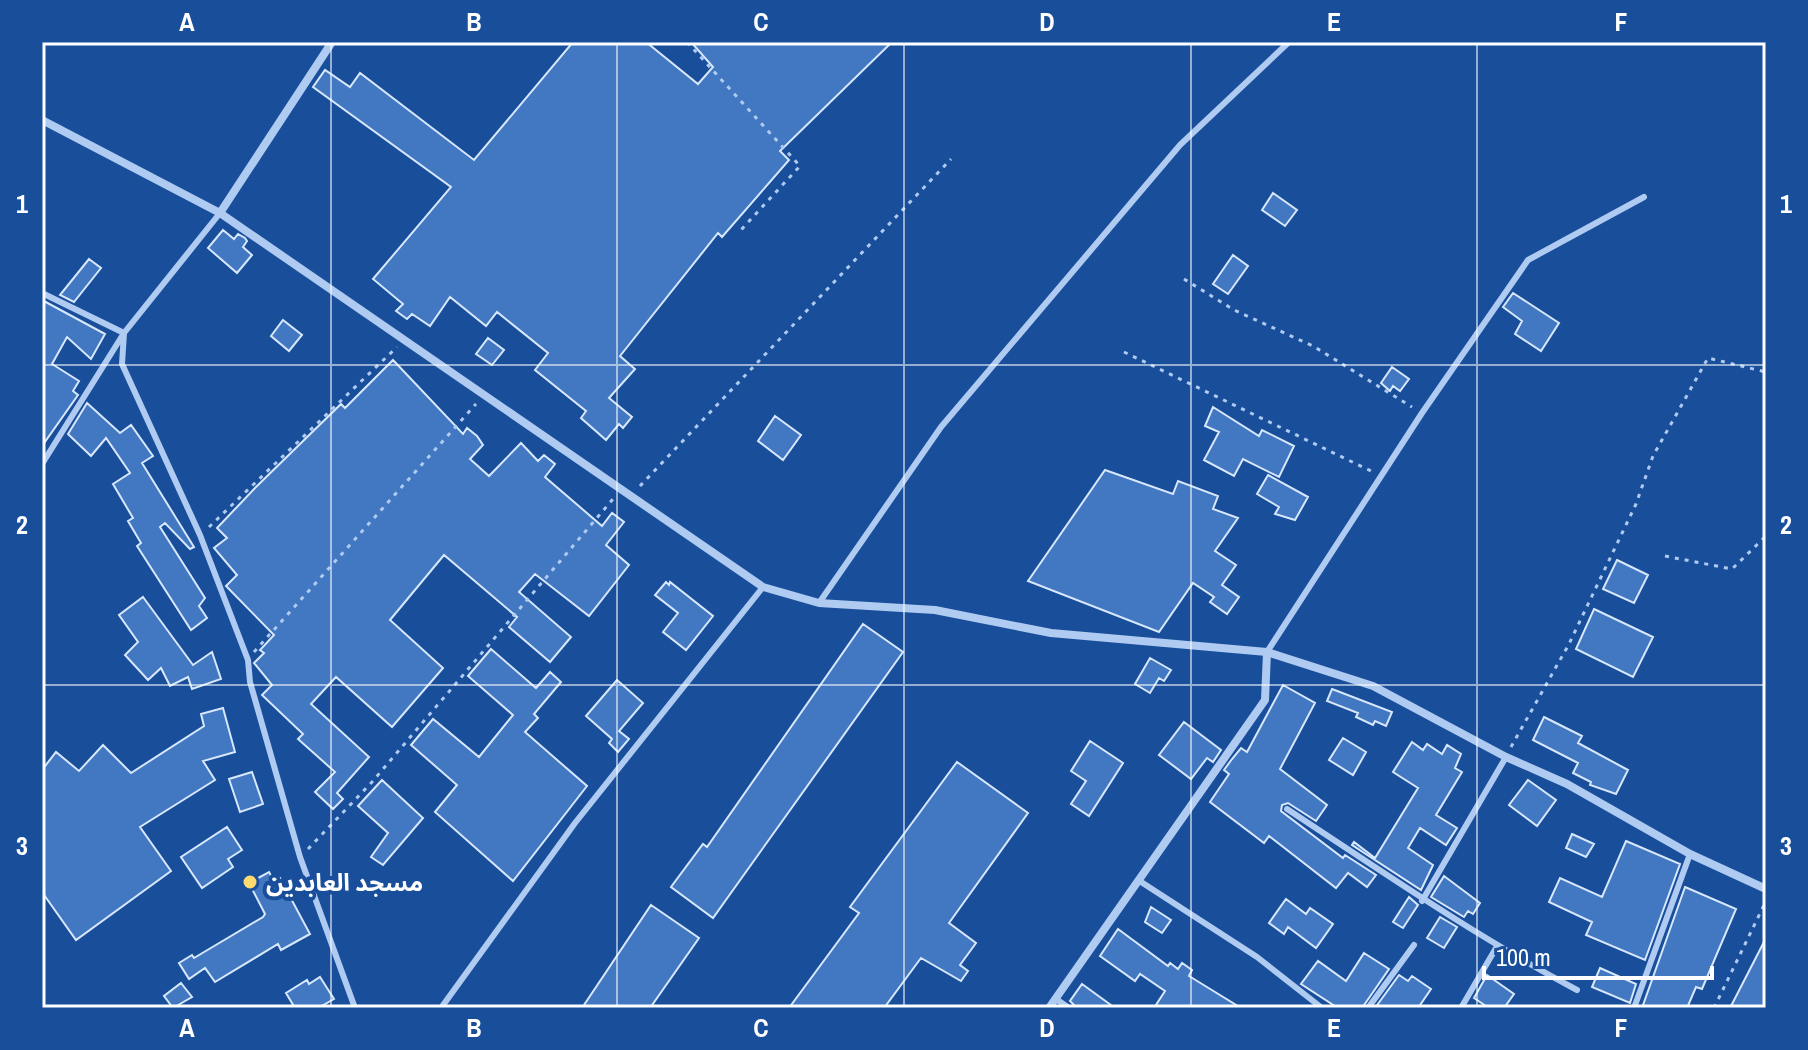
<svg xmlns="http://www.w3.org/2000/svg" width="1808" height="1050" viewBox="0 0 1808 1050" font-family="'Archivo Narrow','Noto Sans Arabic',sans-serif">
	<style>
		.building { fill: #4277c1; stroke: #d7e7fc; stroke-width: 2 }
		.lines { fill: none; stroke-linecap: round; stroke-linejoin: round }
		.path { stroke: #afcbf2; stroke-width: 3; stroke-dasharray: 4 6; stroke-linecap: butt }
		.service { stroke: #afcbf2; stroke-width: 6 }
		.minor { stroke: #afcbf2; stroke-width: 8 }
		.grid { fill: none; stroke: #fff; stroke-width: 2; stroke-opacity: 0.55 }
		.poi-dot { fill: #ffda70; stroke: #194e9b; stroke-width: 3 }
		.labels { text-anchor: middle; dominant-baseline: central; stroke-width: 8; stroke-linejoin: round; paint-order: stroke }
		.poi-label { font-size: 24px; font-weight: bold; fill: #fff; stroke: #194e9b; text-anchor: start }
		.neatline { fill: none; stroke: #fff; stroke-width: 3 }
		.grid-label { font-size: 26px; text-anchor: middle; font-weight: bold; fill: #fff }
	</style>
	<rect width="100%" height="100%" fill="#194e9b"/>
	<path class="building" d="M573 42H646L698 84 713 67 691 42H892L780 151 789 160 722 237 718 233 620 356 635 369 609 398 632 417 623 428 619 424 606 440 581 418 586 411 535 370 548 353 497 312 486 326 450 297 430 326 412 314 407 319 396 311 403 304 373 279 451 187 313 87 325 70 350 87 360 73 474 160Z
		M1273 193 1297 210 1285 226 1262 210Z
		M223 230 234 239 238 234 245 238 247 241 243 247 252 255 237 273 208 248Z
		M1233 255 1248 266 1228 294 1213 284Z
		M89 259 101 268 74 302 60 295Z
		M1513 293 1559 323 1541 351 1515 334 1522 321 1503 307Z
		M42 300 105 334 91 359 67 337 52 364 79 381 73 391 78 395 42 446Z
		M283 320 302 335 289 351 271 336Z
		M488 338 504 350 492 365 476 354Z
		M393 360 463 434 467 428 477 436 483 445 470 459 489 476 521 443 538 461 544 455 555 464 545 477 602 526 612 513 624 522 606 545 629 565 589 616 535 574 519 592 571 637 550 662 509 627 517 617 444 555 390 620 443 668 392 727 336 677 311 704 369 757 337 793 343 799 333 809 315 792 335 772 298 739 303 734 262 695 272 685 254 663 264 653 260 650 274 635 226 586 237 575 214 548 227 538 217 528 256 487 341 404 345 408Z
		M1392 367 1409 379 1400 391 1393 386 1390 391 1381 383Z
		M87 403 120 433 131 425 153 456 142 463 194 547 190 549 165 523 160 527 205 598 199 606 207 618 191 630 137 546 141 543 128 521 133 518 113 484 130 473 106 438 91 456 68 434Z
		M1213 407 1259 436 1262 430 1294 446 1279 477 1243 459 1234 476 1204 460 1219 432 1205 426Z
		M775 416 801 435 783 460 758 441Z
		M1105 470 1173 494 1178 481 1218 496 1213 509 1238 518 1215 551 1236 565 1222 585 1239 597 1227 614 1210 602 1214 597 1193 583 1159 632 1028 581Z
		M1268 475 1308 497 1295 520 1275 514 1279 507 1257 494Z
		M1617 560 1648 575 1634 603 1603 589Z
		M666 582 669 585 670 582 713 616 686 650 663 632 678 613 655 595Z
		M143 597 193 665 212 652 221 679 192 689 188 677 170 686 161 668 148 680 125 655 138 642 119 615Z
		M1594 609 1653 637 1633 677 1576 649Z
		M863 624 903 652 713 918 671 887 703 844 707 847Z
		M491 649 536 688 550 672 561 682 534 714 538 718 525 732 587 786 513 881 435 812 457 785 411 745 433 719 479 757 513 715 468 676Z
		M1150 658 1171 670 1164 681 1159 678 1150 693 1135 684Z
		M617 680 643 703 619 731 629 739 618 752 609 743 612 739 586 716Z
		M1283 685 1315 703 1280 769 1327 805 1316 821 1288 803 1282 805 1281 811 1343 858 1345 855 1376 875 1367 887 1348 873 1336 888 1269 836 1264 843 1210 802 1229 774 1224 770 1232 759 1241 748 1247 752Z
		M1332 689 1392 712 1386 726 1375 721 1373 725 1356 717 1358 713 1327 701Z
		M223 708 235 752 203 761 215 780 140 827 171 871 76 940 42 892V770L56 752 79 771 103 745 131 773 204 726 201 714Z
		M1544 717 1582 736 1578 743 1628 770 1616 794 1590 785 1591 782 1573 773 1578 763 1533 740Z
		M1184 722 1221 750 1213 762 1207 758 1191 779 1159 755Z
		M1343 738 1366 752 1353 775 1329 760Z
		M1090 741 1123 763 1089 816 1071 804 1086 781 1071 771Z
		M1412 742 1423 750 1427 744 1442 754 1447 745 1461 754 1455 768 1462 772 1436 815 1457 828 1446 845 1420 828 1408 848 1433 865 1421 890 1352 845 1354 842 1375 858 1418 788 1393 772Z
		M957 762 1028 813 949 923 976 943 960 965 968 971 961 981 921 958 884 1008H789L859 913 850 907Z
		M252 772 263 804 240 812 229 779Z
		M382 780 423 818 383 865 371 857 388 833 358 806Z
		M1528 780 1556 800 1537 826 1509 805Z
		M227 827 242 850 228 859 233 867 202 888 181 857Z
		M1572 834 1594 844 1586 857 1566 848Z
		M1626 841 1680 864 1645 960 1586 935 1592 922 1549 902 1560 878 1602 897Z
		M269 872 274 881 280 878 310 934 281 950 278 944 215 982 205 968 189 979 179 963 192 955 194 958 263 917 265 914 249 883Z
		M1444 876 1480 903 1473 914 1468 911 1464 917 1431 897Z
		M1685 887 1736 909 1702 989 1696 987 1687 1008H1642Z
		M1409 897 1418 905 1403 928 1393 922Z
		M1286 899 1306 914 1310 908 1333 924 1316 948 1288 927 1284 934 1269 923Z
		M651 905 699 938 650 1008H582Z
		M1151 907 1171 920 1162 933 1145 922Z
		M1440 917 1457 927 1444 948 1427 938Z
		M1118 929 1168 966 1170 963 1178 969 1182 963 1192 970 1189 976 1241 1008H1154L1165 991 1140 974 1135 981 1100 956Z
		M1766 938V1008H1730Z
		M1364 953 1389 969 1362 1008H1338L1301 984 1318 961 1346 981Z
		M1600 968 1636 984 1630 1003 1592 987Z
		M1399 975 1408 981 1412 976 1431 989 1418 1008H1375Z
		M1487 975 1514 994 1504 1008H1489L1474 998Z
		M320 977 334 999 318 1008H295L286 993 307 980 309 984Z
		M181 983 192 997 173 1008 164 996Z
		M1082 984 1115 1008H1077L1070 1001Z"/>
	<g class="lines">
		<path class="path" d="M687 42 800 166 740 231
			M1184 279 1234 310 1313 346 1412 407
			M1124 352 1371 471
			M640 486 951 159
			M209 527 397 347
			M1665 556 1732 569 1766 536
			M254 652 476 404
			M1511 747 1569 644 1636 504 1653 456 1708 358 1766 372
			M308 849 372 782 613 499
			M1714 1008 1766 901"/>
		<path class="service" d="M42 293 124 333 122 364 200 535 248 660 250 682 300 857 355 1008
			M42 464 124 333 220 213
			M819 603 941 427 1180 145 1289 42
			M1267 652 1422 413 1528 260 1644 197
			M1287 809C1383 872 1475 936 1577 990
			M1138 880 1257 957 1322 1008
			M1422 901 1506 757
			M1056 999 1069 1008
			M441 1008 575 823 763 587
			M1368 1008 1414 945
			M1461 1008 1496 948
			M1634 1008 1690 854"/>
		<path class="minor" d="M42 120 220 213 763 587 819 603 935 610 1051 633 1267 652 1373 686 1506 757 1567 784 1690 854 1766 889
			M220 213 332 42
			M1049 1008 1265 700 1267 652"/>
	</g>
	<path class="grid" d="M331 42V1008M617 42V1008M904 42V1008M1191 42V1008M1477 42V1008M42 365H1766M42 685H1766"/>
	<circle class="poi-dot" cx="250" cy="882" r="8"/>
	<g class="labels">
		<g class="poi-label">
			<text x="266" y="882">مسجد العابدين</text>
		</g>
	</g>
	<rect width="1808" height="1050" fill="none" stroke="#194e9b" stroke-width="88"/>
	<path d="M1484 966v12h228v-12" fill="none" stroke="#ffffff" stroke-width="4"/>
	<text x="1496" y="966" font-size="24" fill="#ffffff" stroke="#194e9b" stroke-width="6" paint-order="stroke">100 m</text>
	<rect x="44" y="44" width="1720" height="962" class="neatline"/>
	<g class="grid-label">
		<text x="187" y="31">A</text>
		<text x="474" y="31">B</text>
		<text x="761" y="31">C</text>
		<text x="1047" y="31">D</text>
		<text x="1334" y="31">E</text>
		<text x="1621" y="31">F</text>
		<text x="22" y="213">1</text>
		<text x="1786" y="213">1</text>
		<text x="22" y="534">2</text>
		<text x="1786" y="534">2</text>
		<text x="22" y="855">3</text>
		<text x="1786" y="855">3</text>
		<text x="187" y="1037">A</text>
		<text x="474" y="1037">B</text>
		<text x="761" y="1037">C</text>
		<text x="1047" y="1037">D</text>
		<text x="1334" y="1037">E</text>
		<text x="1621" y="1037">F</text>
	</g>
</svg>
